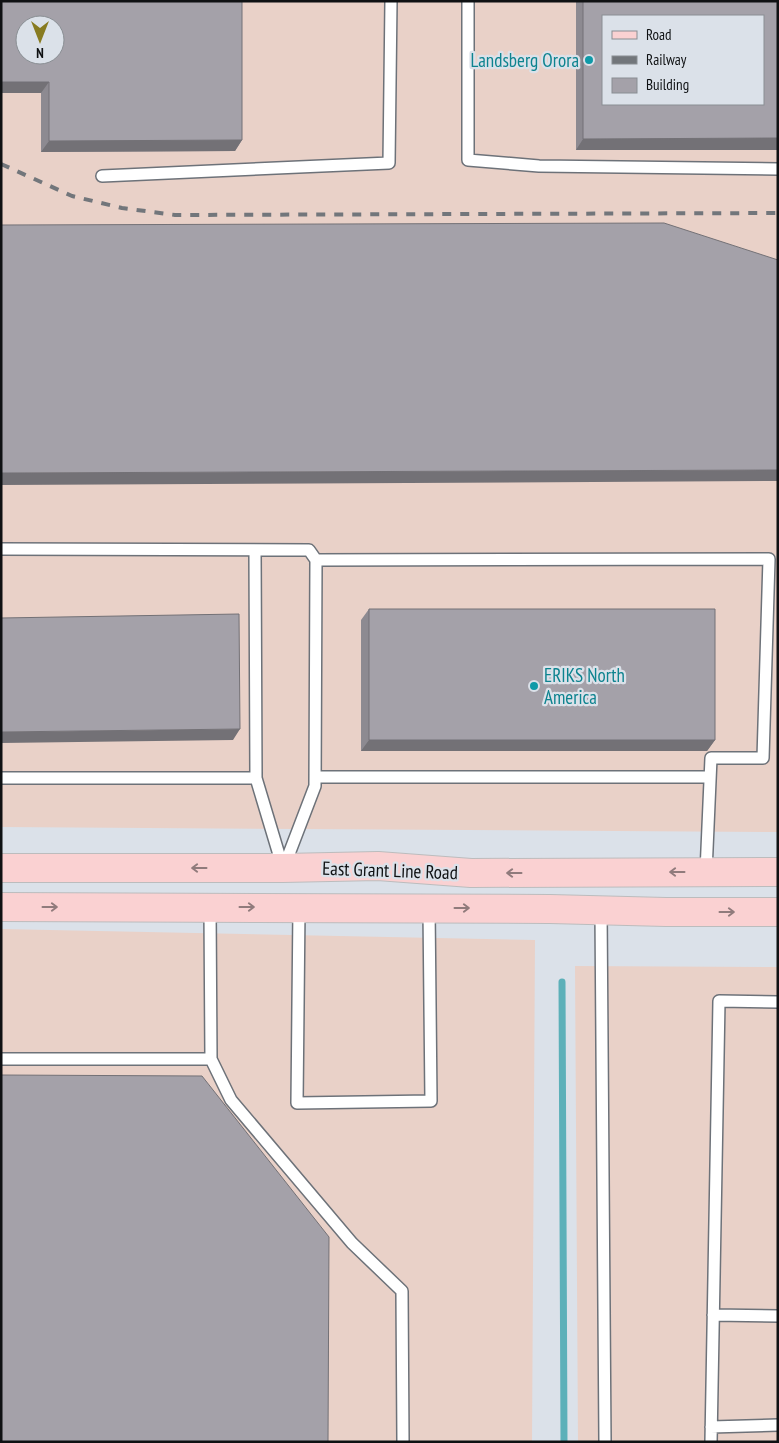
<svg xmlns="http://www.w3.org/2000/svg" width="779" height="1443" viewBox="0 0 779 1443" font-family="'PT Sans Narrow',sans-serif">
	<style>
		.industrial { fill: #e9d1c8; fill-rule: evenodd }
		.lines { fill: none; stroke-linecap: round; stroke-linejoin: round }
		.stream { stroke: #5cb0b9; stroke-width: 7 }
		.lane-casing { stroke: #6d7279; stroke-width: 14 }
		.primary-casing { stroke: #bcbcbd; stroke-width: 30 }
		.lane { stroke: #fff; stroke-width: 11 }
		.primary { stroke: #fad1d2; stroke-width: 28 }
		.rail { stroke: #72767b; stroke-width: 4; stroke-dasharray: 9 9; stroke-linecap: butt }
		.wall { fill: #8d8a91 }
		.shaded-wall { fill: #737176 }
		.building { fill: #a4a1a9; stroke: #737176; fill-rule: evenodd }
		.oneway { stroke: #907b7c }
		.culture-dot { fill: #0f9aa8; stroke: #dbe1e9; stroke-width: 2 }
		.labels { text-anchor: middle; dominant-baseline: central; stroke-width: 4.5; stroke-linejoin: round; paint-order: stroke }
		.culture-label { font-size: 19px; fill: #0d838f; stroke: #dbe1e9; text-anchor: end }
		.street-label { font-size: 19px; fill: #0f1113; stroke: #dbe1e9 }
	</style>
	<rect width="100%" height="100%" fill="#dbe1e9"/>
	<path class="industrial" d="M1 1H778V832L1 827ZM603 16H763V104H603ZM25 25H55V55H25Z
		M1 929 535 940 532 1442H1Z
		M575 966 778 967V1442H578Z"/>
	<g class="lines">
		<path class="stream" d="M562 982 564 1442"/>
		<defs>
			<path id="lane" d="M468 1V160L539 166 778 169
				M102 176 389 163 391 1
				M1 549 309 550 316 560
				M255 550 256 778
				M315 777H710
				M1 778H256L283 868
				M284 867 315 786 316 560 769 559 763 758H711L706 872
				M299 908 297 1103 431 1101 429 908
				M601 910 605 1442
				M1 1059H211L210 908
				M211 1059 231 1100 352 1243 402 1291 403 1442
				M713 1315 778 1316
				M711 1427 778 1425
				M711 1442 719 1001 778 1002"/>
			<path id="primary" d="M1 868H283L378 866 471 873 778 872
				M1 907 550 909 666 912H778"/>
		</defs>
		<use href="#lane" class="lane-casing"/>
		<use href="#primary" class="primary-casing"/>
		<use href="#lane" class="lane"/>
		<use href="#primary" class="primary"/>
		<path class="rail" d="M1 164 72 196 122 208 175 215 778 213"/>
	</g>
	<path class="wall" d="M1 1 242 140 235 151 41 152V93H1Z
		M576 1H778V150H576Z
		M369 609 715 740 707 751H361V620Z"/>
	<path class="shaded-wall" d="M1 82H49L41 93H1Z
		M778 138V150H576L583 139Z
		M242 140 235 151 41 152 49 141Z
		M778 470V481L1 485V473Z
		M240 729 233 740 1 743V732Z
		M369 740H715L707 751H361Z"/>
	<path class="building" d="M1 1H242V140L49 141V82H1ZM25 25H55V55H25Z
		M583 1H778V138L583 139ZM603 16H763V104H603Z
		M664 223 778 260V470L1 473V225Z
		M369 609H715V740H369Z
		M239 614 240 729 1 732V618Z
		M1 1075 202 1076 329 1237 328 1442H1Z"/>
	<defs><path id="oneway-shaft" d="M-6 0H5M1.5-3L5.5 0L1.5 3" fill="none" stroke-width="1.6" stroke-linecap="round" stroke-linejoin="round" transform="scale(1.25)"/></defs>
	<g class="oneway">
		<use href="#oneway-shaft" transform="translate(199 868) rotate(180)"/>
		<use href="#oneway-shaft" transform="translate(677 872) rotate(180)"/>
		<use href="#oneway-shaft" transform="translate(514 873) rotate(180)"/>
		<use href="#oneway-shaft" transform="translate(50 907)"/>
		<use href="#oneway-shaft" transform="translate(247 907)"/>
		<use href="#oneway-shaft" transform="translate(462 908)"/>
		<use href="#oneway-shaft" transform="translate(727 912)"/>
	</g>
	<g class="culture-dot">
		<circle cx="589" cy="60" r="5"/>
		<circle cx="534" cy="686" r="5"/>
	</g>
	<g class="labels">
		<g class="culture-label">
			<text x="579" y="60">Landsberg Orora</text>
			<text x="544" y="675" text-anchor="start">ERIKS North<tspan x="544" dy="22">America</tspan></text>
		</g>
		<g class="street-label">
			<text transform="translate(390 870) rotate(2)">East Grant Line Road</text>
		</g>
	</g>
	<rect width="779" height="1443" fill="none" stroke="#0f1113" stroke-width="5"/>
	<rect x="602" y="15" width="162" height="90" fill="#dbe1e9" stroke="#898e93"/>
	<rect x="612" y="31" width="25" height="8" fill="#fad1d2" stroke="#898e93"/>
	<text x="646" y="40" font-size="15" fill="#0f1113">Road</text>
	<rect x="612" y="56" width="25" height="8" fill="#72767b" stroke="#898e93"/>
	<text x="646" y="65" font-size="15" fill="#0f1113">Railway</text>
	<rect x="612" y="78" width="25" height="15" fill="#a4a1a9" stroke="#898e93"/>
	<text x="646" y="90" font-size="15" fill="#0f1113">Building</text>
	<g transform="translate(40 40) rotate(180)"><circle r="24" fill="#dbe1e9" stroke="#898e93"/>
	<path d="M0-4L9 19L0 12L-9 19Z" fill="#887b20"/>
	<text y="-8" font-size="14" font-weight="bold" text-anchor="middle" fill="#0f1113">N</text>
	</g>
</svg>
